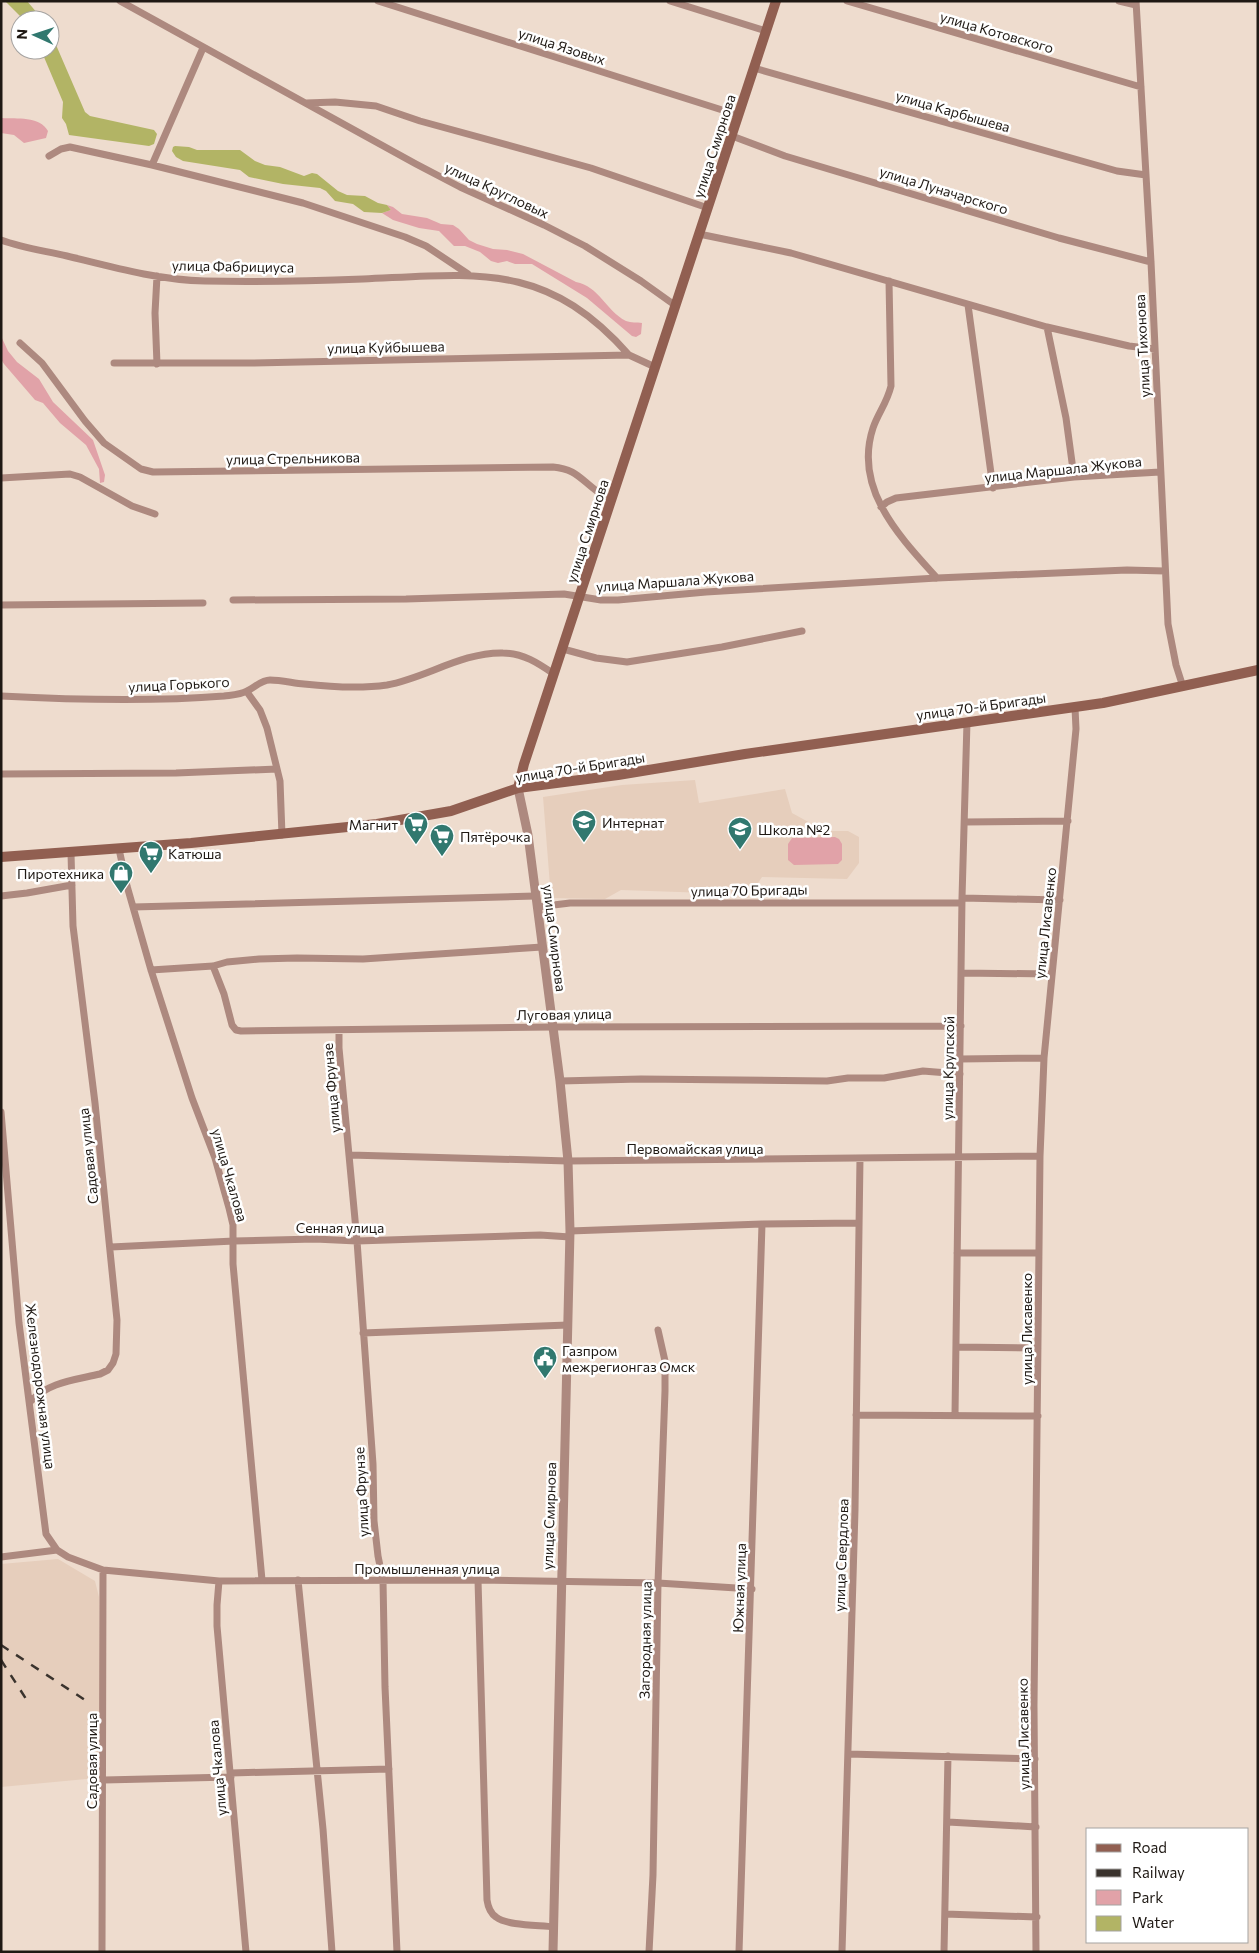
<svg xmlns="http://www.w3.org/2000/svg" width="1259" height="1953" viewBox="0 0 1259 1953" font-family="Commissioner,sans-serif">
	<style>
		.built { fill: #e6cebc }
		.green { fill: #e1a2a8 }
		.water { fill: #b2b465 }
		.lines { fill: none; stroke-linecap: round; stroke-linejoin: round }
		.minor { stroke: #ad897f; stroke-width: 7 }
		.tertiary { stroke: #ad897f; stroke-width: 9 }
		.secondary { stroke: #915f51; stroke-width: 10 }
		.rail { stroke: #3a332d; stroke-width: 2.5; stroke-dasharray: 9 9; stroke-linecap: butt }
		.labels { text-anchor: middle; dominant-baseline: central; stroke-width: 5; stroke-linejoin: round; paint-order: stroke }
		.street-label { font-size: 14px; fill: #1f1914; stroke: #fff }
		.poi-label { font-size: 14px; fill: #1f1914; stroke: #fff; text-anchor: start }
	</style>
	<rect width="100%" height="100%" fill="#eedcce"/>
	<path class="built" d="M695 780 699 803 785 789 792 813 825 831H848L859 837V863L847 879 762 877 748 898H740L736 894 621 890 605 899 551 898 543 797 622 785Z
		M58 1559 95 1581 99 1597 101 1774 97 1778 1 1787V1564Z"/>
	<path class="green" d="M2 118C16 119 40 116 48 131L46 138 24 143 14 135 1 133Z
		M387 205 393 207 402 214 427 218 441 224 453 225 459 229 469 240 477 244 493 249 507 250 523 254 576 282C599 286 606 311 626 321 631 323 637 322 642 323L641 334 636 337 632 336 587 298 532 264H515L507 261 498 263 491 261 480 252 465 246H454L439 231 419 228 393 220 382 213 391 210Z
		M1 336 8 351 17 362 39 379 53 402 93 440 105 475 104 482 100 483 99 469 86 445 60 423 43 403 35 400 4 364 1 359Z
		M835 837 839 839 842 844V860L838 864 794 865 788 860V844L792 838Z"/>
	<path class="water" d="M5 1H27L43 20H24Z
		M50 31 85 112 90 116 154 130 157 134 154 144 149 146 69 135 66 124 62 118 63 102 41 50H50Z
		M175 146 189 147 197 150H240L255 161 265 165 280 167 304 176 312 173 317 174 338 191 347 195 365 196 378 203 387 205 391 210 382 213 364 212 353 204 335 201 326 191 320 188 283 184 249 177 240 170 183 161 176 157 172 151 173 147Z"/>
	<g class="lines">
		<path class="minor" d="M120 1 416 164 460 187 544 225 585 246 641 281 676 306
			M378 1 738 115
			M670 1 766 31
			M847 1 1141 87
			M1119 1 1136 5
			M1136 1 1151 262 1168 624 1176 665 1183 687
			M754 68 1117 171 1146 175
			M306 103 335 102 376 106 420 121 591 168 708 208
			M732 136 785 156 1059 238 1151 262
			M49 156 61 149 70 147 152 165 303 203 405 237 426 246 468 274
			M152 165 203 48
			M699 234 791 253 1047 327 1129 346 1155 349
			M1 240C22 248 46 251 67 256 112 267 158 280 205 281 257 282 311 281 363 279 477 274 546 261 629 355
			M157 276 155 313 157 364
			M889 281 891 386C887 403 878 413 873 428 853 489 900 537 937 578
			M968 305 993 488
			M1047 327 1066 418 1074 477
			M20 343 42 363 85 421 104 443 141 469 153 472 553 467C576 469 580 479 598 492 602 495 607 497 612 499
			M114 363H251L629 355 655 367
			M1 478 70 474 80 477 132 506 155 514
			M881 507 887 502 896 498 1074 477 1160 472
			M233 600 406 599 564 594 601 600H618L706 592 937 578 1127 570 1165 571
			M1 605 203 603
			M563 649 596 658 627 662 722 647 802 631
			M247 692 260 710 267 728 280 781 282 835
			M1 696C76 700 150 702 224 696 231 695 240 695 247 691 254 688 261 680 270 680 281 680 293 683 304 684 331 687 359 689 387 685 426 678 462 652 503 653 523 653 538 663 554 674
			M1 774 176 773 277 769
			M965 822 1068 821
			M119 849 127 886 151 970 192 1098 215 1158 229 1208 233 1225V1264L262 1580
			M1 896 27 893 72 885
			M962 898 1060 900
			M133 907 535 896
			M537 907 570 903H962
			M213 966 224 994 232 1025 236 1030 241 1031 553 1027 961 1026
			M151 970 213 966 227 962 259 959 297 958 363 959 542 947
			M961 973 1051 974
			M339 1031V1048L357 1241 373 1464 374 1521 378 1556 383 1581 385 1687 397 1952
			M960 1059 1044 1058
			M560 1081 641 1079 827 1081 848 1078H884L923 1071 960 1074
			M1 1112 19 1323 46 1534 57 1550 68 1557 103 1570 219 1581 478 1580 658 1583 752 1589
			M350 1155 568 1161 1040 1156
			M570 1231 762 1224 859 1223
			M111 1247 234 1241 315 1239 357 1241 540 1235 570 1237
			M957 1253H1038
			M363 1333 568 1325
			M956 1347 1038 1348
			M30 1402C48 1382 75 1380 100 1374L108 1370 113 1363 116 1354 117 1320 95 1103 73 926 71 853
			M856 1415 1038 1416
			M955 1415 962 898 967 722
			M1 1557 57 1550
			M298 1580 323 1829 332 1952
			M478 1580 487 1900C488 1907 490 1913 496 1917 508 1926 538 1925 554 1927
			M219 1581 217 1605V1626L246 1952
			M848 1754 1035 1759
			M231 1773 389 1769
			M104 1780 231 1777
			M948 1822 1036 1827
			M945 1914 1037 1917
			M102 1952 103 1570
			M649 1952 653 1875 658 1583 665 1391V1361L658 1330
			M739 1952 762 1224
			M842 1952 855 1510 860 1158
			M944 1952 948 1756
			M1036 1952 1034 1706 1040 1156 1044 1058 1076 729 1075 708"/>
		<path class="tertiary" d="M518 788 528 835 560 1081 568 1161 570 1231 553 1952"/>
		<path class="secondary" d="M518 788 524 764 776 1
			M1 857 191 843 377 824 451 811 518 788 618 775 745 754 1103 703 1258 670"/>
		<path class="rail" d="M1 1645 85 1700
			M1 1660 30 1705"/>
	</g>
	<defs>
		<symbol id="school-pin" viewBox="-11 -11 22 30"><path d="M0 17L-7.5 6A9.5 9.5 0 1 1 7.5 6Z" fill="#31786f" stroke="#fff"/><path d="M0-5L7-2L0 1L-7-2ZM-4 1L0 2.5L4 1V4Q0 6-4 4Z" fill="#fff"/></symbol>
		<symbol id="supermarket-pin" viewBox="-11 -11 22 30"><path d="M0 17L-7.5 6A9.5 9.5 0 1 1 7.5 6Z" fill="#31786f" stroke="#fff"/><path d="M-6-5.5h2.5l.6 2H6L4.5 2H-2.5L-4.4-4H-6ZM-1.5 3.2a1.3 1.3 0 1 0 .1 0ZM3 3.2a1.3 1.3 0 1 0 .1 0Z" fill="#fff"/></symbol>
		<symbol id="shop-pin" viewBox="-11 -11 22 30"><path d="M0 17L-7.5 6A9.5 9.5 0 1 1 7.5 6Z" fill="#31786f" stroke="#fff"/><path d="M-5-2.5h2.3a2.7 3.5 0 0 1 5.4 0H5L5.5 6h-11ZM-1.5-2.5h3a1.5 2.3 0 0 0-3 0Z" fill="#fff"/></symbol>
		<symbol id="civic-pin" viewBox="-11 -11 22 30"><path d="M0 17L-7.5 6A9.5 9.5 0 1 1 7.5 6Z" fill="#31786f" stroke="#fff"/><path d="M-.6-6.5H3V-4.5H.6V-3L4-1V1h2V6H-6V1h2V-1L-.6-3ZM-1.2 2.5V6h2.4V2.5Z" fill="#fff"/></symbol>
	</defs>
	<g fill-rule="evenodd">
		<use href="#school-pin" x="570" y="808" width="28" height="38"/>
		<use href="#supermarket-pin" x="402" y="810" width="28" height="38"/>
		<use href="#school-pin" x="726" y="815" width="28" height="38"/>
		<use href="#supermarket-pin" x="428" y="822" width="28" height="38"/>
		<use href="#supermarket-pin" x="137" y="839" width="28" height="38"/>
		<use href="#shop-pin" x="107" y="859" width="28" height="38"/>
		<use href="#civic-pin" x="531" y="1344" width="28" height="38"/>
	</g>
	<g class="labels">
		<g class="street-label">
			<text transform="translate(997 32) rotate(16)">улица Котовского</text>
			<text transform="translate(562 46) rotate(18)">улица Язовых</text>
			<text transform="translate(953 111) rotate(16)">улица Карбышева</text>
			<text transform="translate(714 146) rotate(-72)">улица Смирнова</text>
			<text transform="translate(497 190) rotate(25)">улица Кругловых</text>
			<text transform="translate(944 190) rotate(17)">улица Луначарского</text>
			<text transform="translate(233 266) rotate(1)">улица Фабрициуса</text>
			<text transform="translate(1142 346) rotate(-93)">улица Тихонова</text>
			<text transform="translate(386 347) rotate(-1)">улица Куйбышева</text>
			<text transform="translate(293 458) rotate(-1)">улица Стрельникова</text>
			<text transform="translate(1063 469) rotate(-6)">улица Маршала Жукова</text>
			<text transform="translate(587 531) rotate(-72)">улица Смирнова</text>
			<text transform="translate(675 581) rotate(-4)">улица Маршала Жукова</text>
			<text transform="translate(179 684) rotate(-3)">улица Горького</text>
			<text transform="translate(981 706) rotate(-8)">улица 70-й Бригады</text>
			<text transform="translate(580 767) rotate(-9)">улица 70-й Бригады</text>
			<text transform="translate(749 890) rotate(-1)">улица 70 Бригады</text>
			<text transform="translate(1045 923) rotate(-84)">улица Лисавенко</text>
			<text transform="translate(555 938) rotate(83)">улица Смирнова</text>
			<text transform="translate(564 1014) rotate(-1)">Луговая улица</text>
			<text transform="translate(948 1068) rotate(-89)">улица Крупской</text>
			<text transform="translate(331 1088) rotate(-95)">улица Фрунзе</text>
			<text x="695" y="1148">Первомайская улица</text>
			<text transform="translate(88 1156) rotate(-96)">Садовая улица</text>
			<text transform="translate(230 1175) rotate(74)">улица Чкалова</text>
			<text x="340" y="1227">Сенная улица</text>
			<text transform="translate(1026 1329) rotate(-90)">улица Лисавенко</text>
			<text transform="translate(41 1386) rotate(83)">Железнодорожная улица</text>
			<text transform="translate(361 1492) rotate(-93)">улица Фрунзе</text>
			<text transform="translate(549 1516) rotate(-88)">улица Смирнова</text>
			<text transform="translate(841 1555) rotate(-88)">улица Свердлова</text>
			<text x="427" y="1568">Промышленная улица</text>
			<text transform="translate(739 1588) rotate(-88)">Южная улица</text>
			<text transform="translate(645 1640) rotate(-89)">Загородная улица</text>
			<text transform="translate(1023 1734) rotate(-91)">улица Лисавенко</text>
			<text transform="translate(91 1761) rotate(-90)">Садовая улица</text>
			<text transform="translate(217 1768) rotate(-95)">улица Чкалова</text>
		</g>
		<g class="poi-label">
			<text x="602" y="822">Интернат</text>
			<text x="398" y="824" text-anchor="end">Магнит</text>
			<text x="758" y="829">Школа №2</text>
			<text x="460" y="836">Пятёрочка</text>
			<text x="168" y="853">Катюша</text>
			<text x="104" y="873" text-anchor="end">Пиротехника</text>
			<text x="562" y="1350">Газпром<tspan x="562" dy="16">межрегионгаз Омск</tspan></text>
		</g>
	</g>
	<rect width="1259" height="1953" fill="none" stroke="#1f1914" stroke-width="5"/>
	<rect x="1086" y="1828" width="162" height="115" fill="#ffffff" stroke="#a5a3a1"/>
	<rect x="1096" y="1844" width="25" height="8" fill="#915f51" stroke="#a5a3a1"/>
	<text x="1132" y="1853" font-size="15" fill="#1f1914">Road</text>
	<rect x="1096" y="1869" width="25" height="8" fill="#3a332d" stroke="#a5a3a1"/>
	<text x="1132" y="1878" font-size="15" fill="#1f1914">Railway</text>
	<rect x="1096" y="1890" width="25" height="15" fill="#e1a2a8" stroke="#a5a3a1"/>
	<text x="1132" y="1903" font-size="15" fill="#1f1914">Park</text>
	<rect x="1096" y="1916" width="25" height="15" fill="#b2b465" stroke="#a5a3a1"/>
	<text x="1132" y="1928" font-size="15" fill="#1f1914">Water</text>
	<g transform="translate(35 35) rotate(273)"><circle r="24" fill="#ffffff" stroke="#a5a3a1"/>
	<path d="M0-4L9 19L0 12L-9 19Z" fill="#31786f"/>
	<text y="-8" font-size="14" font-weight="bold" text-anchor="middle" fill="#1f1914">N</text>
	</g>
</svg>
